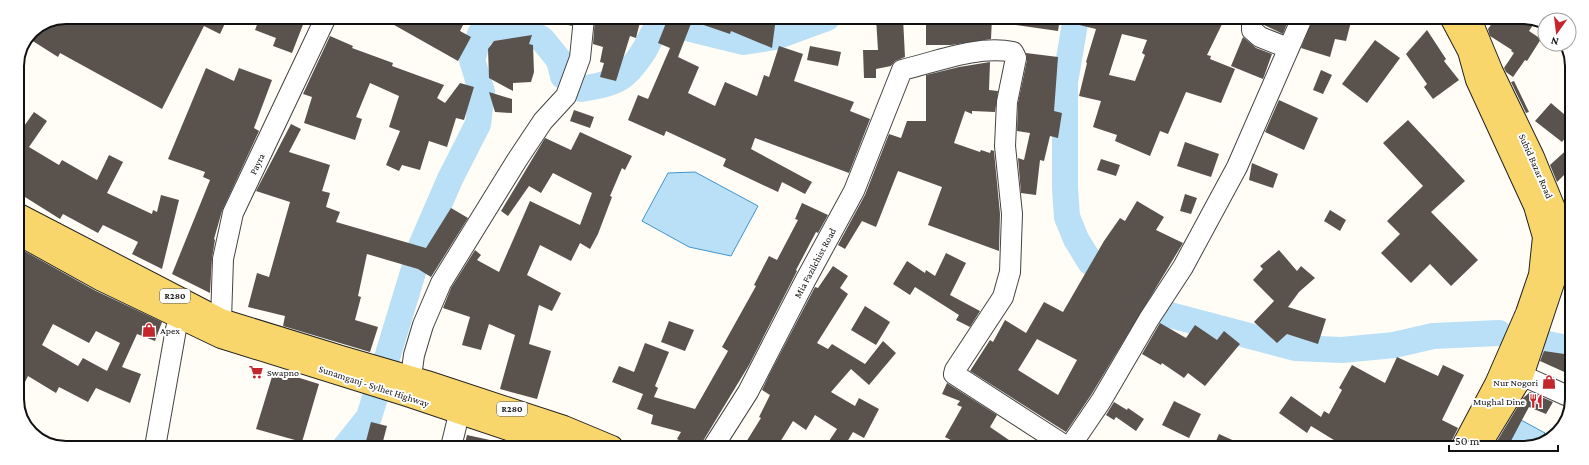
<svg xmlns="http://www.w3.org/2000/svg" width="1589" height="465" viewBox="0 0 1589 465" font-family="'Crimson Pro',serif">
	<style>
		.water { fill: #b9e0f7; stroke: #3f96cf }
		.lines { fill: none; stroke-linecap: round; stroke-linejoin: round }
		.river { stroke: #b9e0f7; stroke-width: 26 }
		.building { fill: #5a524d; fill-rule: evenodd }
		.minor-casing { stroke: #444; stroke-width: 22 }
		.major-casing { stroke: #222; stroke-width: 24 }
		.minor { stroke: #fff; stroke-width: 20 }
		.major { stroke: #f9d66b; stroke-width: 22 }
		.labels { text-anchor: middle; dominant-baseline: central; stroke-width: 4; stroke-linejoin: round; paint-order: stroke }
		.shield { fill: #fff; stroke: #585858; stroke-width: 1 }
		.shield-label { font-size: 9px; font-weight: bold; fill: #111 }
		.street-label { font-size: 10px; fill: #111; stroke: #fff }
		.poi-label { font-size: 10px; fill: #111; stroke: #fff; text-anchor: start }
		.rim { fill: none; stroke: #111; stroke-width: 2 }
	</style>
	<rect width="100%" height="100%" fill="#fffdf5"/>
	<path class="water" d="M695 172 758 206 731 256 689 247 642 221 668 173Z
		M1521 420 1545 433 1540 442 1524 448H1507Z"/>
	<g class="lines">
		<path class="river" d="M1076 18 1065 82V188L1067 217 1076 239 1090 262 1140 298 1170 315 1295 348 1342 350 1394 345 1433 336 1499 333
			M581 89C616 83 625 81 645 49 650 40 653 30 661 23L674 25 743 42 775 37 827 18
			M1543 343 1571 349
			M345 447 369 417 421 246 450 179 478 124 482 92 472 60 480 34 497 28 521 27 542 39 559 60 563 76"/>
	</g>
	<path class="building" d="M66 17H228L220 34 204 26 162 109 60 53 58 57 28 38 32 31Z
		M260 17H306L292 53 273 46 276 38 255 30Z
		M380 17H467L460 31 471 37 458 61Z
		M558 18H572V26L557 22Z
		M595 18H641L636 38 630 36 616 81 600 77 604 63 600 62 603 47 593 44Z
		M668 18H776L772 48 731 31 730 34 692 21 678 57 699 67 688 93 715 106 725 82 757 96 764 75 769 77 779 46 803 54 794 81 854 102 850 111 870 119 849 173 755 138 751 149 812 182 805 194 782 182 778 192 723 166 726 159 666 131 664 136 628 120 638 95 648 99 670 48 658 43Z
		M876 18H903L905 57 895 61 891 66 876 69V78H864L863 50H878Z
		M926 18H992L991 39 951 45H926Z
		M1016 18H1060L1058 31 1016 25Z
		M1072 18H1225L1207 55 1211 56 1210 59 1235 69 1221 103 1186 92 1168 134 1160 131 1150 156 1115 141 1117 135 1093 127 1101 101 1079 96 1087 63 1086 62 1096 29 1071 23ZM1122 34 1147 40 1142 53 1145 55 1135 81 1109 75Z
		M1265 18H1289L1283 34 1264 25Z
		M1313 18H1352L1346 41 1335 39 1330 57 1301 48Z
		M1495 19H1537L1529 31 1541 39 1527 61 1525 60 1513 77 1506 72 1504 68 1514 53 1511 51 1512 50 1490 36 1488 29Z
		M1427 30 1446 59 1444 61 1459 80 1433 99 1424 87 1427 84 1406 54Z
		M532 35 529 44 533 45 534 72 531 82 513 83V91L489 78 488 49 494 41Z
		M330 36 353 46 352 48 393 63 392 66 444 85 437 98 445 103 460 83 474 87 464 120 456 118 447 147 429 141 420 170 402 165 399 171 386 165 400 131 389 127 399 96 370 83 356 117 362 119 355 140 304 123 312 97 303 94Z
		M1243 37 1256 48 1272 54 1263 79 1231 66Z
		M1375 40 1400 58 1367 103 1342 84Z
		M810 46 841 52 838 66 807 60Z
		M1026 53 1058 57 1054 111 1062 113 1058 138 1050 136 1044 161 1040 160 1036 195 1021 193 1018 158 1024 160 1030 133 1017 131 1018 103 1027 60Z
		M990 62 989 90 998 91 995 112 972 111V114L965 111 954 143 980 152 981 150 990 153 991 150 994 151 1000 214 999 251 928 225 942 187 898 171 876 227 862 221 845 249 838 245 865 195 889 134 901 138 907 121H926V75L959 67Z
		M206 68 234 81 239 68 272 80 254 128 259 131 222 211 214 239 215 240 212 258 210 293 172 274 210 180 203 177 205 172 168 159Z
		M1321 70 1332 75 1323 94 1313 90Z
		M1514 81 1529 112 1526 113 1511 82Z
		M489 92 512 99V113L495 112Z
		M1279 100 1318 118 1304 150 1265 132Z
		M1551 103 1565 115 1572 105V129L1562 142 1535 121Z
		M574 110 594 117 590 128 570 121Z
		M34 112 47 121 29 147 59 165 62 160 97 180 109 155 123 162 107 193 152 214 153 210 157 212 161 195 179 200 162 269 132 254 138 242 103 225 98 233 63 214 60 219 17 192V136Z
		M1408 120 1465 181 1431 212 1478 260 1451 286 1430 264 1411 283 1381 253 1400 234 1387 221 1423 186 1383 143Z
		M291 124 301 129 289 152 330 165 322 191 330 193 326 207 340 212 336 222 426 248 451 208 468 218 431 277 418 269 367 254 358 296 361 297 355 320 378 327 370 352 283 326 285 316 248 307 257 273 269 277 290 202 256 191Z
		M580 132 632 156 625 170 622 168 610 196 612 197 598 234 590 249 580 243 571 261 540 245 527 275 561 293 552 311 539 305 529 344 551 351 537 399 500 389 515 335 489 324 481 350 462 345 470 317 443 308 451 288 475 250 481 255 477 260 499 272 530 201 580 225 592 193 553 173 541 193 529 186 508 216 501 211 545 138 571 150Z
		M1185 142 1219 154 1211 177 1177 166Z
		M1572 145 1571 168 1557 182 1550 165Z
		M1101 159 1120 165 1116 176 1097 170Z
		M1252 163 1278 174 1273 188 1249 180Z
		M1185 194 1197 198 1191 214 1180 211Z
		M1137 201 1164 217 1156 230 1183 243 1091 395 1066 432 970 371 990 340 993 342 1005 320 1026 333 1044 302 1063 312 1104 241 1120 218 1125 221ZM1037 339 1077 360 1058 395 1018 370Z
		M802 203 828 215 818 233 816 232 796 270 797 271 749 365 703 441 702 447H692L677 439 681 432 651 424 653 415 637 409 643 394 612 382 619 366 634 372 645 343 669 352 655 386 658 388 654 397 695 409 728 351 722 347 756 286 754 285 769 256 777 260 798 220 795 219Z
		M1330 210 1346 220 1340 231 1324 221Z
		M17 247 96 291 162 322 155 341 137 334 122 367 141 374 130 403 96 388 88 402 59 387 56 393 28 376 25 382 17 377ZM53 324 89 343 96 331 120 343 107 371 83 358 78 366 42 345Z
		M1279 250 1297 271 1301 266 1315 278 1299 292 1288 307 1326 319 1318 344 1287 334 1277 343 1254 322 1274 301 1253 280 1263 269 1260 266Z
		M946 253 966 263 950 295 980 311 970 327 956 320 959 315 915 287 910 295 893 284 907 261 925 273 926 270 935 276Z
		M833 266 848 276 840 288 848 294 817 343 828 349 832 344 865 364 883 341 896 353 869 385 851 369 831 392 855 406 859 398 879 409 864 438 853 432 844 447H825L837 429 815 415 806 430 793 421 777 447H743L761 418 759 417 770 395 762 390 769 375 815 287 818 288Z
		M865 306 890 322 876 345 851 330Z
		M669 321 694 330 685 351 661 342Z
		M1160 323 1186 338 1195 325 1217 340 1224 331 1240 344 1205 386 1188 373 1184 378 1162 363 1161 365 1142 354Z
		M1544 351 1571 355V375L1540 361Z
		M1397 357 1438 376 1443 365 1464 375 1442 420 1458 428 1451 442 1446 440 1441 448H1347L1311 426 1307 433 1279 413 1291 396 1321 417 1324 411 1329 414 1342 390 1339 388 1352 365 1385 383Z
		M274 370 319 384 302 442 256 429Z
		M947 383 997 415 990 427 1019 447H964L945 437 962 407 957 405 960 401 942 394Z
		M1530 392 1553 402 1546 414 1529 407 1507 448H1499L1494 446 1523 398Z
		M1174 401 1201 414 1189 438 1162 425Z
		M1114 402 1127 410 1128 408 1144 419 1136 431 1116 417 1114 420 1106 415Z
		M371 422 387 426 382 445 366 441Z
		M1219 434 1250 448H1213Z
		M467 435 499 442V447H464Z"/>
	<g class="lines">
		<defs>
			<path id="minor" d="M1252 18V30L1260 37 1288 48
				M221 320 223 259 233 213 326 17
				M1508 369 1570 397
				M411 377 414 355 423 325 441 283 517 160 543 121 566 96 580 58 584 18
				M155 447 176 329 180 318
				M451 447 459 414
				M713 447 748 392 805 281 854 191 902 70C936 62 977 45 1013 52L1016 58 1007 102 1005 146 1012 214 1010 272 1003 297 955 370 954 374 1067 447
				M1069 448 1101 401 1149 319 1183 267 1237 167 1302 18"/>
			<path id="major" d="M1452 19 1469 51 1477 80 1535 206 1544 237 1540 275 1527 313 1496 384 1462 448
				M1470 19 1492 72 1533 157 1554 208 1563 237 1559 265 1522 376 1478 448
				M17 214 221 320 341 357 427 382 564 427 612 447
				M17 233 102 280 221 337 407 395 562 447"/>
		</defs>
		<use href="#minor" class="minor-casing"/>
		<use href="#major" class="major-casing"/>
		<use href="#minor" class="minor"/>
		<use href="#major" class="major"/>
	</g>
	<defs>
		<symbol id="shop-bare" viewBox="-9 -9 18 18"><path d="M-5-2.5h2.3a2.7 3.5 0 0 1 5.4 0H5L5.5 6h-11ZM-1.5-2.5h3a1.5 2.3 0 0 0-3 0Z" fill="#c4262e" stroke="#fff" stroke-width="2.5" paint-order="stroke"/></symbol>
		<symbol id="supermarket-bare" viewBox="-9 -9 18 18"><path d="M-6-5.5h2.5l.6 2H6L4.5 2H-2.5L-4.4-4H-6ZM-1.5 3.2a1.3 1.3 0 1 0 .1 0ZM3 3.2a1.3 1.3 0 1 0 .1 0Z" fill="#c4262e" stroke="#fff" stroke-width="2.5" paint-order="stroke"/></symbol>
		<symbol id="restaurant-bare" viewBox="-9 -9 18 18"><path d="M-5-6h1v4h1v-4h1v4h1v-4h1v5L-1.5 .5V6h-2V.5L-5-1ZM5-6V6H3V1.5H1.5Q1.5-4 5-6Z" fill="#c4262e" stroke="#fff" stroke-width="2.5" paint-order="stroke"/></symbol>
	</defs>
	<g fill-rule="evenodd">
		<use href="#shop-bare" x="139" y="320" width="20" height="20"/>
		<use href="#supermarket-bare" x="246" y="362" width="20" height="20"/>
		<use href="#shop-bare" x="1539" y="372" width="20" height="20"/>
		<use href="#restaurant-bare" x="1526" y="391" width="20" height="20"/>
	</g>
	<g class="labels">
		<g class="shield">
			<rect x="160" y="289" width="30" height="14" rx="3"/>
			<rect x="497" y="402" width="30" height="14" rx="3"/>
		</g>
		<g class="shield-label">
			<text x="175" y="296">R280</text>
			<text x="512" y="409">R280</text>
		</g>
		<g class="street-label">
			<text transform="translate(257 164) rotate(-65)">Payra</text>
			<text transform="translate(1536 166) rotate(66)">Subid Bazar Road</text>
			<text transform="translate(815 263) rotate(-62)">Mia Fazilchist Road</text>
			<text transform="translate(374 386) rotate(18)">Sunamganj - Sylhet Highway</text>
		</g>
		<g class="poi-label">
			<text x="160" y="330">Apex</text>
			<text x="267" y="372">Swapno</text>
			<text x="1538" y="382" text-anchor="end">Nur Nogori</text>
			<text x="1525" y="401" text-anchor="end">Mughal Dine</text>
		</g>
	</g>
	<path d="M0 0H1589V465H0ZM66 24H1523A42 42 0 0 1 1565 66V399A42 42 0 0 1 1523 441H66A42 42 0 0 1 24 399V66A42 42 0 0 1 66 24Z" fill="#fff" fill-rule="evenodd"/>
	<path class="rim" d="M66 24H1523A42 42 0 0 1 1565 66V399A42 42 0 0 1 1523 441H66A42 42 0 0 1 24 399V66A42 42 0 0 1 66 24Z"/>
	<g transform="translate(1557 32) rotate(194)"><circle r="19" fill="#ffffff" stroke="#a0a0a0"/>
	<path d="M0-3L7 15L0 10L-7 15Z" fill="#c4262e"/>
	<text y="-6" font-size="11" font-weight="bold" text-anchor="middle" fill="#111111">N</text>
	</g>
	<path d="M1449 445v6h109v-6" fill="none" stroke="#111111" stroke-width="2"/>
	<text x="1455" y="445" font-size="12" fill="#111111" stroke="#ffffff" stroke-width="3" paint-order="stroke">50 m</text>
</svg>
